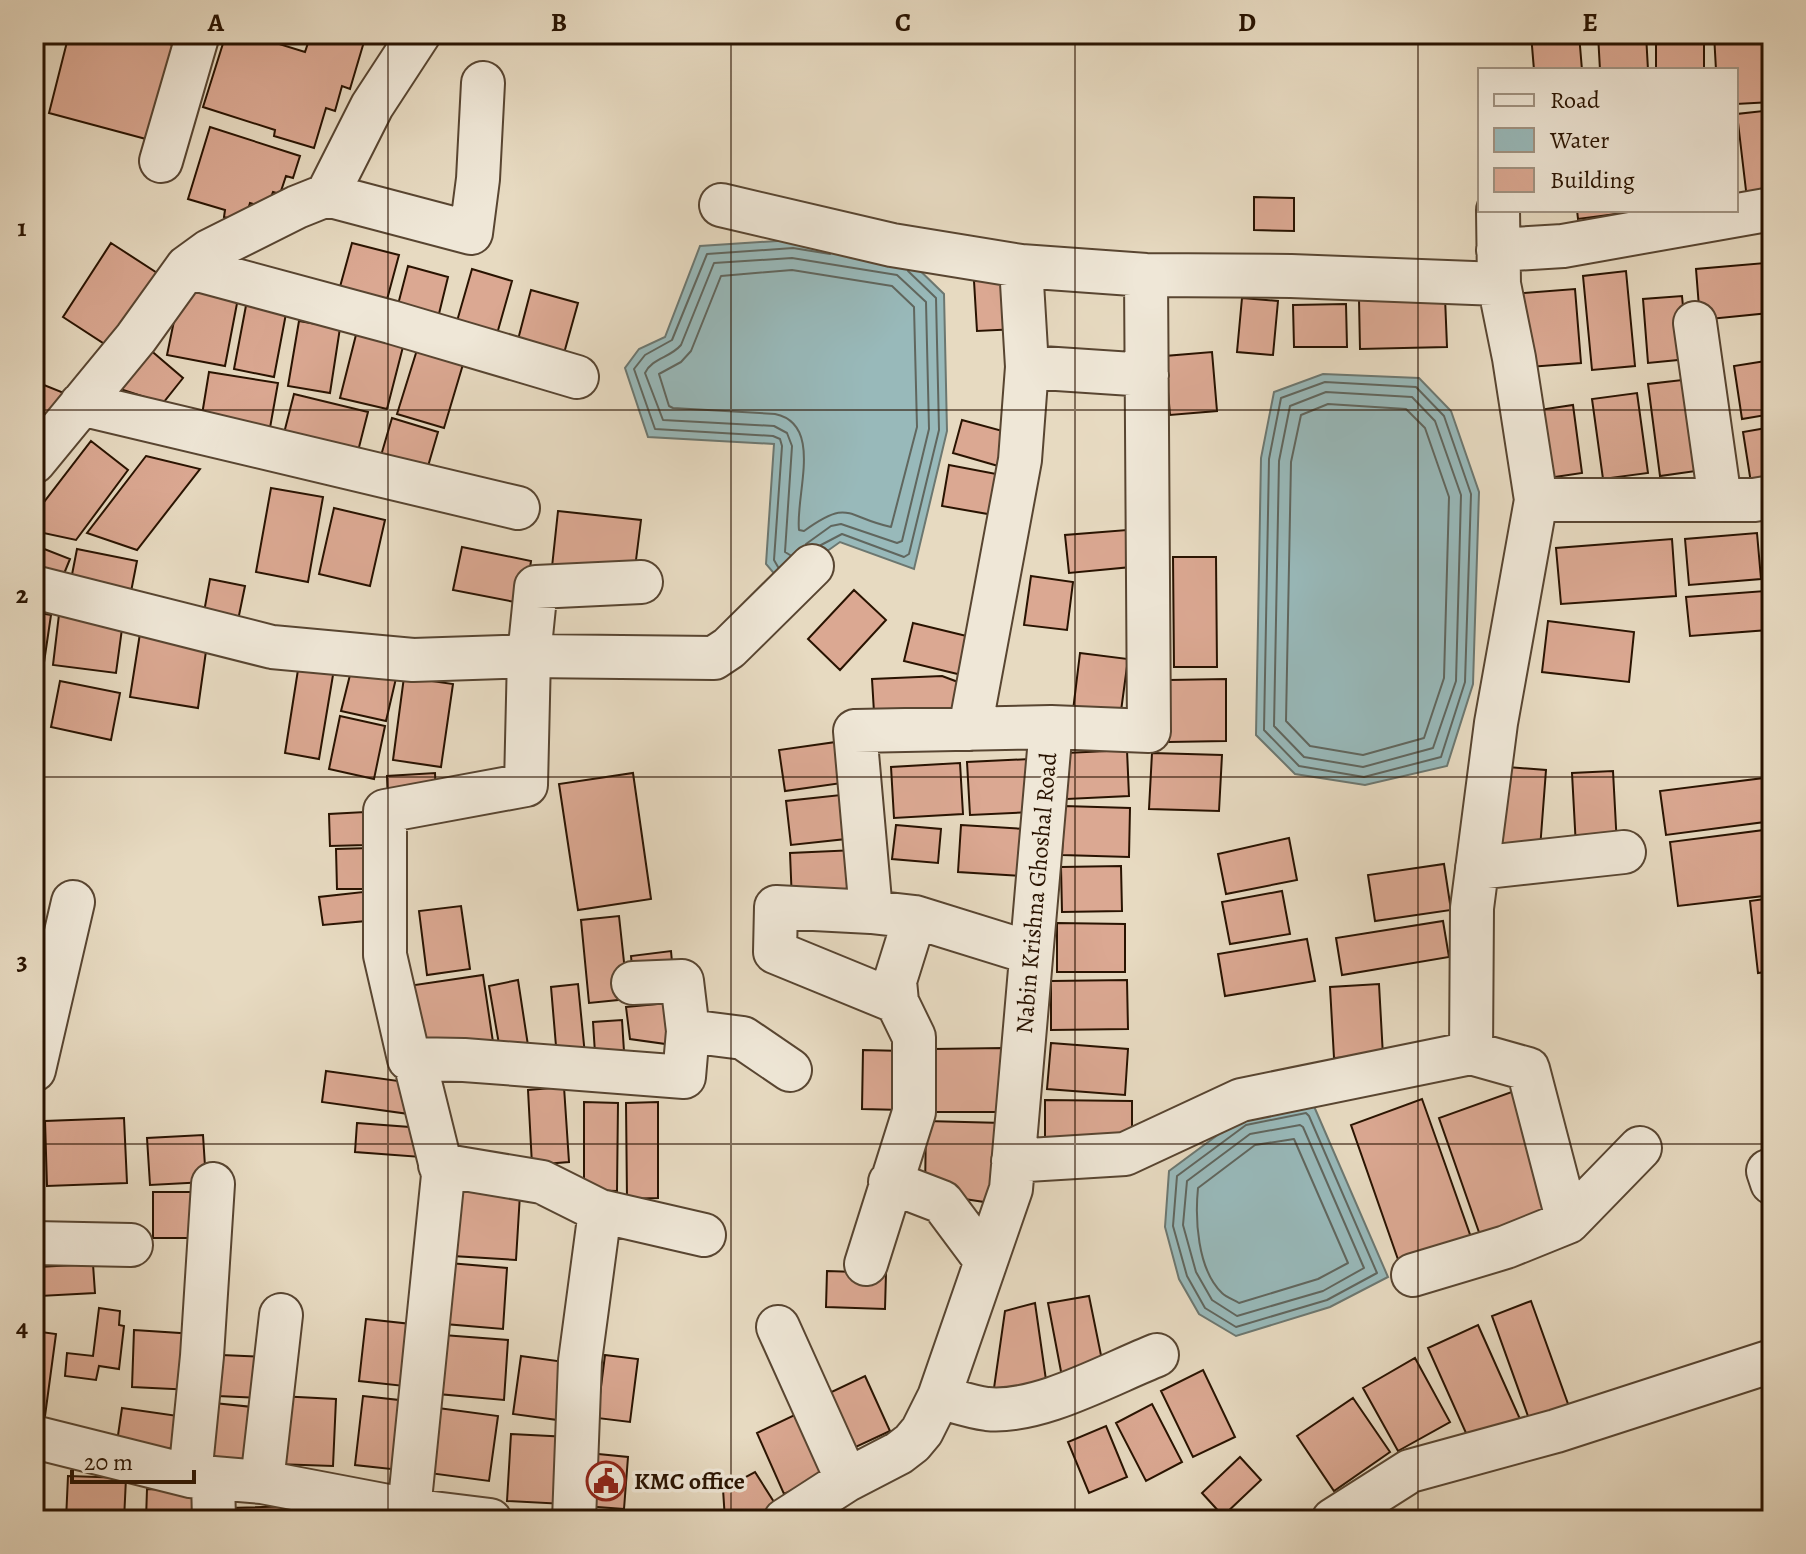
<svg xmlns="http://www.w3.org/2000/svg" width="1806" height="1554" viewBox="0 0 1806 1554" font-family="Alegreya,serif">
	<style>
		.water { fill: #98b9ba; stroke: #6c7770; stroke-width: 2 }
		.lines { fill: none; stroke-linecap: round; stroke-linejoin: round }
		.shore { stroke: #60665e; stroke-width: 2 }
		.building { fill: #dba892; stroke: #291301; stroke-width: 2 }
		.street-casing { stroke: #584531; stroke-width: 46 }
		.street { stroke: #efe7d7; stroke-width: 42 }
		.grid { fill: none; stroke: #291301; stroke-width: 2; stroke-opacity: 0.55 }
		.labels { text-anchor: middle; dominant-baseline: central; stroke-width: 7; stroke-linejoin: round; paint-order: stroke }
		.street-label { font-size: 24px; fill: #291301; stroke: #efe7d7 }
		.poi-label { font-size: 24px; font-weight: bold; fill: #291301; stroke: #efe7d7; text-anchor: start }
		.neatline { fill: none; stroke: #291301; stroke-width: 3 }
		.grid-label { font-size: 26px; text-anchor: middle; font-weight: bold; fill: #291301 }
	</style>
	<rect width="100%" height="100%" fill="#e7dac1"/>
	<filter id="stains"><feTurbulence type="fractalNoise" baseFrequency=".0025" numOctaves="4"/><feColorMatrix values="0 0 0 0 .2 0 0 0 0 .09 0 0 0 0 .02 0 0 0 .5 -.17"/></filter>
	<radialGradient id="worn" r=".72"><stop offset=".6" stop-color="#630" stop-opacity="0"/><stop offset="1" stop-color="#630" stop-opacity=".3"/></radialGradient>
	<path class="water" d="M793 240 907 258 944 294 947 431 914 569 840 542 782 583 766 564 774 444 648 437 625 368 639 349 665 337 700 246Z
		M1323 374 1419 378 1451 411 1479 492 1473 684 1447 766 1365 785 1295 774 1256 735 1261 458 1274 392Z
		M1313 1104 1388 1277 1330 1307 1236 1336 1199 1314 1179 1279 1165 1227 1169 1171 1242 1117Z"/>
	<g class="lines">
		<path class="shore" d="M792 270 892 286 914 307 917 427 891 527C845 517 850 498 804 531L799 530C795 495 824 424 775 414L673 408 669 406 659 374 681 362 691 351 721 276Z
			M1325 382 1416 387 1444 416 1471 494 1465 682 1441 757 1364 777 1299 766 1264 730 1269 459 1281 398Z
			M1326 392 1412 397 1435 421 1461 495 1456 681 1433 748 1363 767 1304 757 1274 726 1279 461 1290 406Z
			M1328 404 1406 409 1425 428 1449 497 1444 678 1424 738 1363 755 1310 746 1286 721 1291 462 1301 415Z
			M821 545 842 534 904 557 909 554 939 430 936 298 908 271
			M790 555 785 552 792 446 787 433 774 426 663 420 645 373C652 358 670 358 681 345L714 263 792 258 897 275 926 302 929 429 902 541 897 543 841 524 831 526 806 544
			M778 567 774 560 782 446 780 439 773 436 655 429 634 369 645 355 672 340 707 254 793 248 830 254
			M1306 1113 1309 1116 1377 1273 1327 1300 1236 1327 1205 1308 1187 1276 1173 1226 1177 1176 1246 1125Z
			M1300 1125 1303 1127 1364 1268 1323 1291 1237 1316 1212 1300 1196 1272 1183 1225 1187 1181 1250 1134Z
			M1294 1139 1348 1263 1318 1279 1239 1303C1234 1300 1226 1297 1222 1293 1197 1269 1195 1218 1198 1188L1255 1145Z"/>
	</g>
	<path class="building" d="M69 34H131L181 47 157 142 49 113Z
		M226 34H247L305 52 311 34 366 35 350 89 342 86 335 111 326 108 314 148 274 136 275 130 203 107Z
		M1531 34H1579L1582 70H1534Z
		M1598 34H1646L1648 70H1600Z
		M1656 34H1704V70H1656Z
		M1714 34H1770L1772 102 1736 104V70H1716Z
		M1772 110V196L1747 199 1737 114Z
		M210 127 300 156 293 178 286 176 280 194 273 192 267 208 250 203 244 223 224 217 225 210 188 199Z
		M1254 197 1294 198V231L1254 230Z
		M1577 210H1624V213L1578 219Z
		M111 243 168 280 120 354 63 317Z
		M352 243 399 255 382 318 335 305Z
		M1765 263 1769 313 1700 320 1696 269Z
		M408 266 448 277 435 330 394 320Z
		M472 269 512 281 493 348 453 335Z
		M1626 271 1635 366 1592 370 1583 276Z
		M1017 279 1020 329 977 331 974 281Z
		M182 282 239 293 225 366 167 355Z
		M1575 289 1581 363 1529 367 1523 293Z
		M531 290 578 303 561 364 515 351Z
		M248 295 288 303 274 377 234 369Z
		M1682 296 1688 359 1648 363 1643 299Z
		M1445 297 1447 347 1360 349 1359 299Z
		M1242 298 1278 301 1273 355 1237 352Z
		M1346 304 1347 347H1294L1293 305Z
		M299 321 340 328 330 393 288 386Z
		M359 323 406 335 387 409 340 398Z
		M421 337 467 351 444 428 397 414Z
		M148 348 183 378 163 403 114 387Z
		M1212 352 1217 411 1170 415 1165 356Z
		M1772 360V414L1742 419 1734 366Z
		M209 372 278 383 268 439 200 427Z
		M1691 379 1703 470 1660 476 1648 384Z
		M34 381 64 393 50 432 34 426Z
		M1637 393 1648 473 1603 479 1592 399Z
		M294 394 368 412 357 455 283 437Z
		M1573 405 1582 473 1548 478 1539 410Z
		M392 418 438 432 426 473 380 459Z
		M962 420 1021 436 1012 470 953 453Z
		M1772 427V479L1751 483 1743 432Z
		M91 441 128 470 76 540 34 531V515Z
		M146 456 200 469 137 550 87 533Z
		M949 465 1012 477 1005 517 942 506Z
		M271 488 323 497 308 582 256 572Z
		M334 508 385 520 370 586 319 574Z
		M558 511 641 520 634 576 552 567Z
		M1127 530 1131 567 1069 573 1065 535Z
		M1757 533 1761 579 1689 585 1685 539Z
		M1672 539 1676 596 1561 604 1556 548Z
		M34 545 70 559 57 591 34 582Z
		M462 547 531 561 525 604 453 590Z
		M77 549 137 561 129 602 69 590Z
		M1173 557H1216L1217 667H1174Z
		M1031 576 1073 582 1067 630 1024 625Z
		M210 579 245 586 236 630 202 623Z
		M854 590 886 620 840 670 808 639Z
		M1765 591 1768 630 1690 636 1686 597Z
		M60 606 124 614 116 673 53 665Z
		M34 612 51 615 37 710 34 709Z
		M1548 621 1634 632 1629 682 1542 672Z
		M913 623 983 640 974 678 904 661Z
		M141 627 208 637 198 708 130 697Z
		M1080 653 1128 659 1119 726 1072 719Z
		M300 657 335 663 319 759 285 753Z
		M353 663 397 674 386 721 341 711Z
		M942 676 958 682 953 725 875 729 872 679Z
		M404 677 453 684 441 767 393 760Z
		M1226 679V741L1169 742V680Z
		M60 681 120 693 111 740 51 727Z
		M340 716 385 726 374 779 329 769Z
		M843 741 849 782 785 791 779 750Z
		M1127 750 1129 796 1067 799 1066 753Z
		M1152 753 1222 755 1219 811 1149 809Z
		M1030 759 1033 812 970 815 967 762Z
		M960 763 963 814 894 818 891 767Z
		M1495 766 1546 770 1540 849 1489 845Z
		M1613 771 1617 846 1576 847 1572 773Z
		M435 773 436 798 388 802 387 776Z
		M633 773 651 899 578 910 559 784Z
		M1772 777V821L1666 835 1660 791Z
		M850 794 855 838 791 845 786 801Z
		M1064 806 1130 808 1129 857 1062 855Z
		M365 812 366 845 330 846 329 814Z
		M896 825 941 829 938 863 892 859Z
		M961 825 1026 829 1023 876 958 872Z
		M1772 829V895L1678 906 1670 842Z
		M1289 838 1297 880 1226 894 1218 854Z
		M370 848 371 889H337L336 849Z
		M856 850 858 900 792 902 790 853Z
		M1444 864 1451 910 1375 921 1368 875Z
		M1121 866 1122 911 1062 912 1061 867Z
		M1282 891 1290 934 1230 944 1222 902Z
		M363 892 366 921 323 925 319 897Z
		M1772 898V971L1758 973 1750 901Z
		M461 906 470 969 427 975 419 911Z
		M619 916 628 999 589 1003 581 920Z
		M1443 921 1449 957 1342 975 1336 938Z
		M1057 923 1125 924V972H1057Z
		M1307 939 1315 981 1225 996 1218 954Z
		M671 951 673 973 633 977 631 956Z
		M483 975 493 1042 418 1054 408 986Z
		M518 980 529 1052 501 1056 489 986Z
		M1127 980 1128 1029 1051 1030V981Z
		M578 984 585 1055 557 1058 551 987Z
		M1379 984 1383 1056 1334 1058 1330 987Z
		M678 1002 680 1046 630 1039 626 1007Z
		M622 1020 625 1067 596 1069 593 1022Z
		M1051 1043 1128 1049 1125 1095 1047 1089Z
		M1003 1048 1004 1112H934L933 1049Z
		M863 1050 904 1051 903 1110 862 1109Z
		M326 1071 413 1083 409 1114 322 1102Z
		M564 1087 569 1162 532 1165 528 1090Z
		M1520 1089 1562 1210 1481 1238 1439 1118Z
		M1422 1099 1473 1243 1401 1268 1351 1125Z
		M1045 1100 1132 1101V1134L1045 1147Z
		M584 1102 618 1103 617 1191 584 1190Z
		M658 1102V1198L627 1199 626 1103Z
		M124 1118 127 1183 47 1186 45 1121Z
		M926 1121 1003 1123 991 1203 925 1193Z
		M357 1123 423 1128 421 1157 355 1152Z
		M203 1135 206 1182 150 1185 147 1138Z
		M457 1191 520 1194 516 1260 453 1256Z
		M153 1192H210V1238H153Z
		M449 1263 507 1268 503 1329 445 1324Z
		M93 1264 95 1293 40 1296 38 1267Z
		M827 1271 886 1273 885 1309 826 1307Z
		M1089 1296 1105 1375 1063 1382 1048 1303Z
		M1531 1301 1572 1415 1533 1430 1492 1316Z
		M1035 1303 1047 1387 993 1395 1005 1311Z
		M99 1308 120 1311 119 1325 124 1326 119 1369 99 1366 96 1380 65 1376 67 1353 93 1356Z
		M366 1319 411 1324 404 1386 359 1381Z
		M1478 1325 1524 1428 1474 1451 1428 1348Z
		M134 1330 195 1334 193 1390 132 1387Z
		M34 1331 56 1334 45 1416 34 1414Z
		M443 1335 508 1340 504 1400 438 1394Z
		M221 1355 267 1357 264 1398 218 1396Z
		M605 1355 638 1359 630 1422 597 1418Z
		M521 1356 572 1363 565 1421 513 1414Z
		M1415 1358 1450 1422 1398 1451 1363 1388Z
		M1203 1370 1235 1437 1193 1457 1161 1391Z
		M865 1376 890 1431 845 1452 821 1397Z
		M278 1396 336 1399 333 1466 275 1464Z
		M363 1396 408 1401 400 1470 355 1465Z
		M1353 1398 1390 1452 1334 1491 1297 1436Z
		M214 1403 262 1408 257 1462 210 1457Z
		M1152 1404 1182 1462 1146 1481 1116 1423Z
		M122 1408 192 1418 187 1458 116 1449Z
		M438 1408 498 1416 489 1481 429 1473Z
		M805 1410 833 1472 784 1494 757 1433Z
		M1106 1426 1127 1477 1089 1493 1068 1442Z
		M511 1434 569 1437 565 1504 507 1501Z
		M588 1453 628 1457 624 1509 584 1506Z
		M1240 1457 1261 1480 1223 1516 1202 1493Z
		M755 1472 781 1513 771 1520H725L723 1489Z
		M68 1476 126 1478 124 1520H66Z
		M147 1489 205 1490V1520H146Z
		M332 1505V1520H231L230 1508Z"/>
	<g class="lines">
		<defs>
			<path id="street" d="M161 161 198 34
				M327 195 372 106 419 34
				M721 205 892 245 1021 266 1146 275 1291 276 1499 284
				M1498 210 1499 284 1514 358 1536 500H1754L1772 497
				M1498 250 1563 246 1772 209
				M1021 266 1027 367 1147 375
				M187 267 391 322 577 377
				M1695 323 1720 500
				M81 404 518 508
				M34 462 136 338 187 267 209 251 297 207 327 195 471 233 478 179 483 83
				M34 587 272 647 413 660 529 656 714 658 729 648 812 566
				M970 729 1020 460 1027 367
				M1477 868 1624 852
				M871 912 776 907 775 952 897 1002
				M1031 953 915 917 871 912 855 731 1051 727
				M688 1031 743 1038 790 1070
				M1471 1053 1528 1069 1568 1222
				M409 1059 464 1060 684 1077 688 1031 682 981 633 983
				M34 1070 73 902
				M1013 1161 1125 1154 1241 1100 1471 1053 1472 908 1496 723 1536 500
				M440 1165 542 1182 600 1211 704 1235
				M1768 1171 1772 1183
				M890 1182 942 1202 986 1261
				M34 1243 131 1245
				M866 1264 914 1112V1037L897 1002 895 981 915 917
				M1413 1275 1506 1247 1568 1222 1640 1148
				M778 1327 847 1480
				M939 1397C954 1401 971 1407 987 1409 1039 1414 1109 1374 1157 1355
				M34 1437 190 1476 262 1482 409 1510 490 1520
				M190 1476 202 1356 213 1184
				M213 1480 214 1520
				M262 1482 281 1315
				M413 1520 409 1510 443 1175 415 1062 409 1059 385 955V811L526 785 529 656 536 587 641 582
				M574 1520 580 1361 600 1211
				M785 1520 847 1480 899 1453 912 1443 922 1431 939 1397 1011 1189 1051 727 1149 731 1146 275
				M1333 1520 1410 1471 1556 1431 1772 1361"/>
		</defs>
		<use href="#street" class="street-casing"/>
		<use href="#street" class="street"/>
	</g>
	<path class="grid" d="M388 34V1520M731 34V1520M1075 34V1520M1418 34V1520M34 410H1772M34 777H1772M34 1144H1772"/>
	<defs>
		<symbol id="civic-ring" viewBox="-11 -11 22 22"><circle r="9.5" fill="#efe7d7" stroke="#8f2418" stroke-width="1.5"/><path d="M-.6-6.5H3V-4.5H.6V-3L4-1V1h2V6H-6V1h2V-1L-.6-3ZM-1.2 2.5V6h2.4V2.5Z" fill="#8f2418"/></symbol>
	</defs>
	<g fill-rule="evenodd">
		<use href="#civic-ring" x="584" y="1459" width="44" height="44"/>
	</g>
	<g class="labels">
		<g class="street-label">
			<text transform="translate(1036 893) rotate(-85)">Nabin Krishna Ghoshal Road</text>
		</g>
		<g class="poi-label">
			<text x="634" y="1481">KMC office</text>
		</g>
	</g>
	<rect width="1806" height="1554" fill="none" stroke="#e7dac1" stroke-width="88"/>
	<rect x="1478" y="68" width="260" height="144" fill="#efe7d7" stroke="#a09281" stroke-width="2"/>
	<rect x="1494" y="94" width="40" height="12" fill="#efe7d7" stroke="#a09281" stroke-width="2"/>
	<text x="1550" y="108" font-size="24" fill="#291301">Road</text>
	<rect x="1494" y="128" width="40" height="24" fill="#98b9ba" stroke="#a09281" stroke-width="2"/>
	<text x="1550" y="148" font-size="24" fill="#291301">Water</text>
	<rect x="1494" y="168" width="40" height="24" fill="#dba892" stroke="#a09281" stroke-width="2"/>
	<text x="1550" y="188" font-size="24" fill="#291301">Building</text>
	<path d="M72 1470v12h122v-12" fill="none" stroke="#291301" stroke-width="4"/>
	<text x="84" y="1470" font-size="24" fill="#291301" stroke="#efe7d7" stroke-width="6" paint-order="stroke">20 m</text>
	<rect x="44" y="44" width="1718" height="1466" class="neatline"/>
	<g class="grid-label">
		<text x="216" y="31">A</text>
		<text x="559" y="31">B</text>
		<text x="903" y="31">C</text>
		<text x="1247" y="31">D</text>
		<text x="1590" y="31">E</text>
		<text x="22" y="236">1</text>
		<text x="22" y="603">2</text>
		<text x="22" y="969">3</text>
		<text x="22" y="1336">4</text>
	</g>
	<rect width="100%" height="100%" filter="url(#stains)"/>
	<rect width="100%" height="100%" fill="url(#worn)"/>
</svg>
